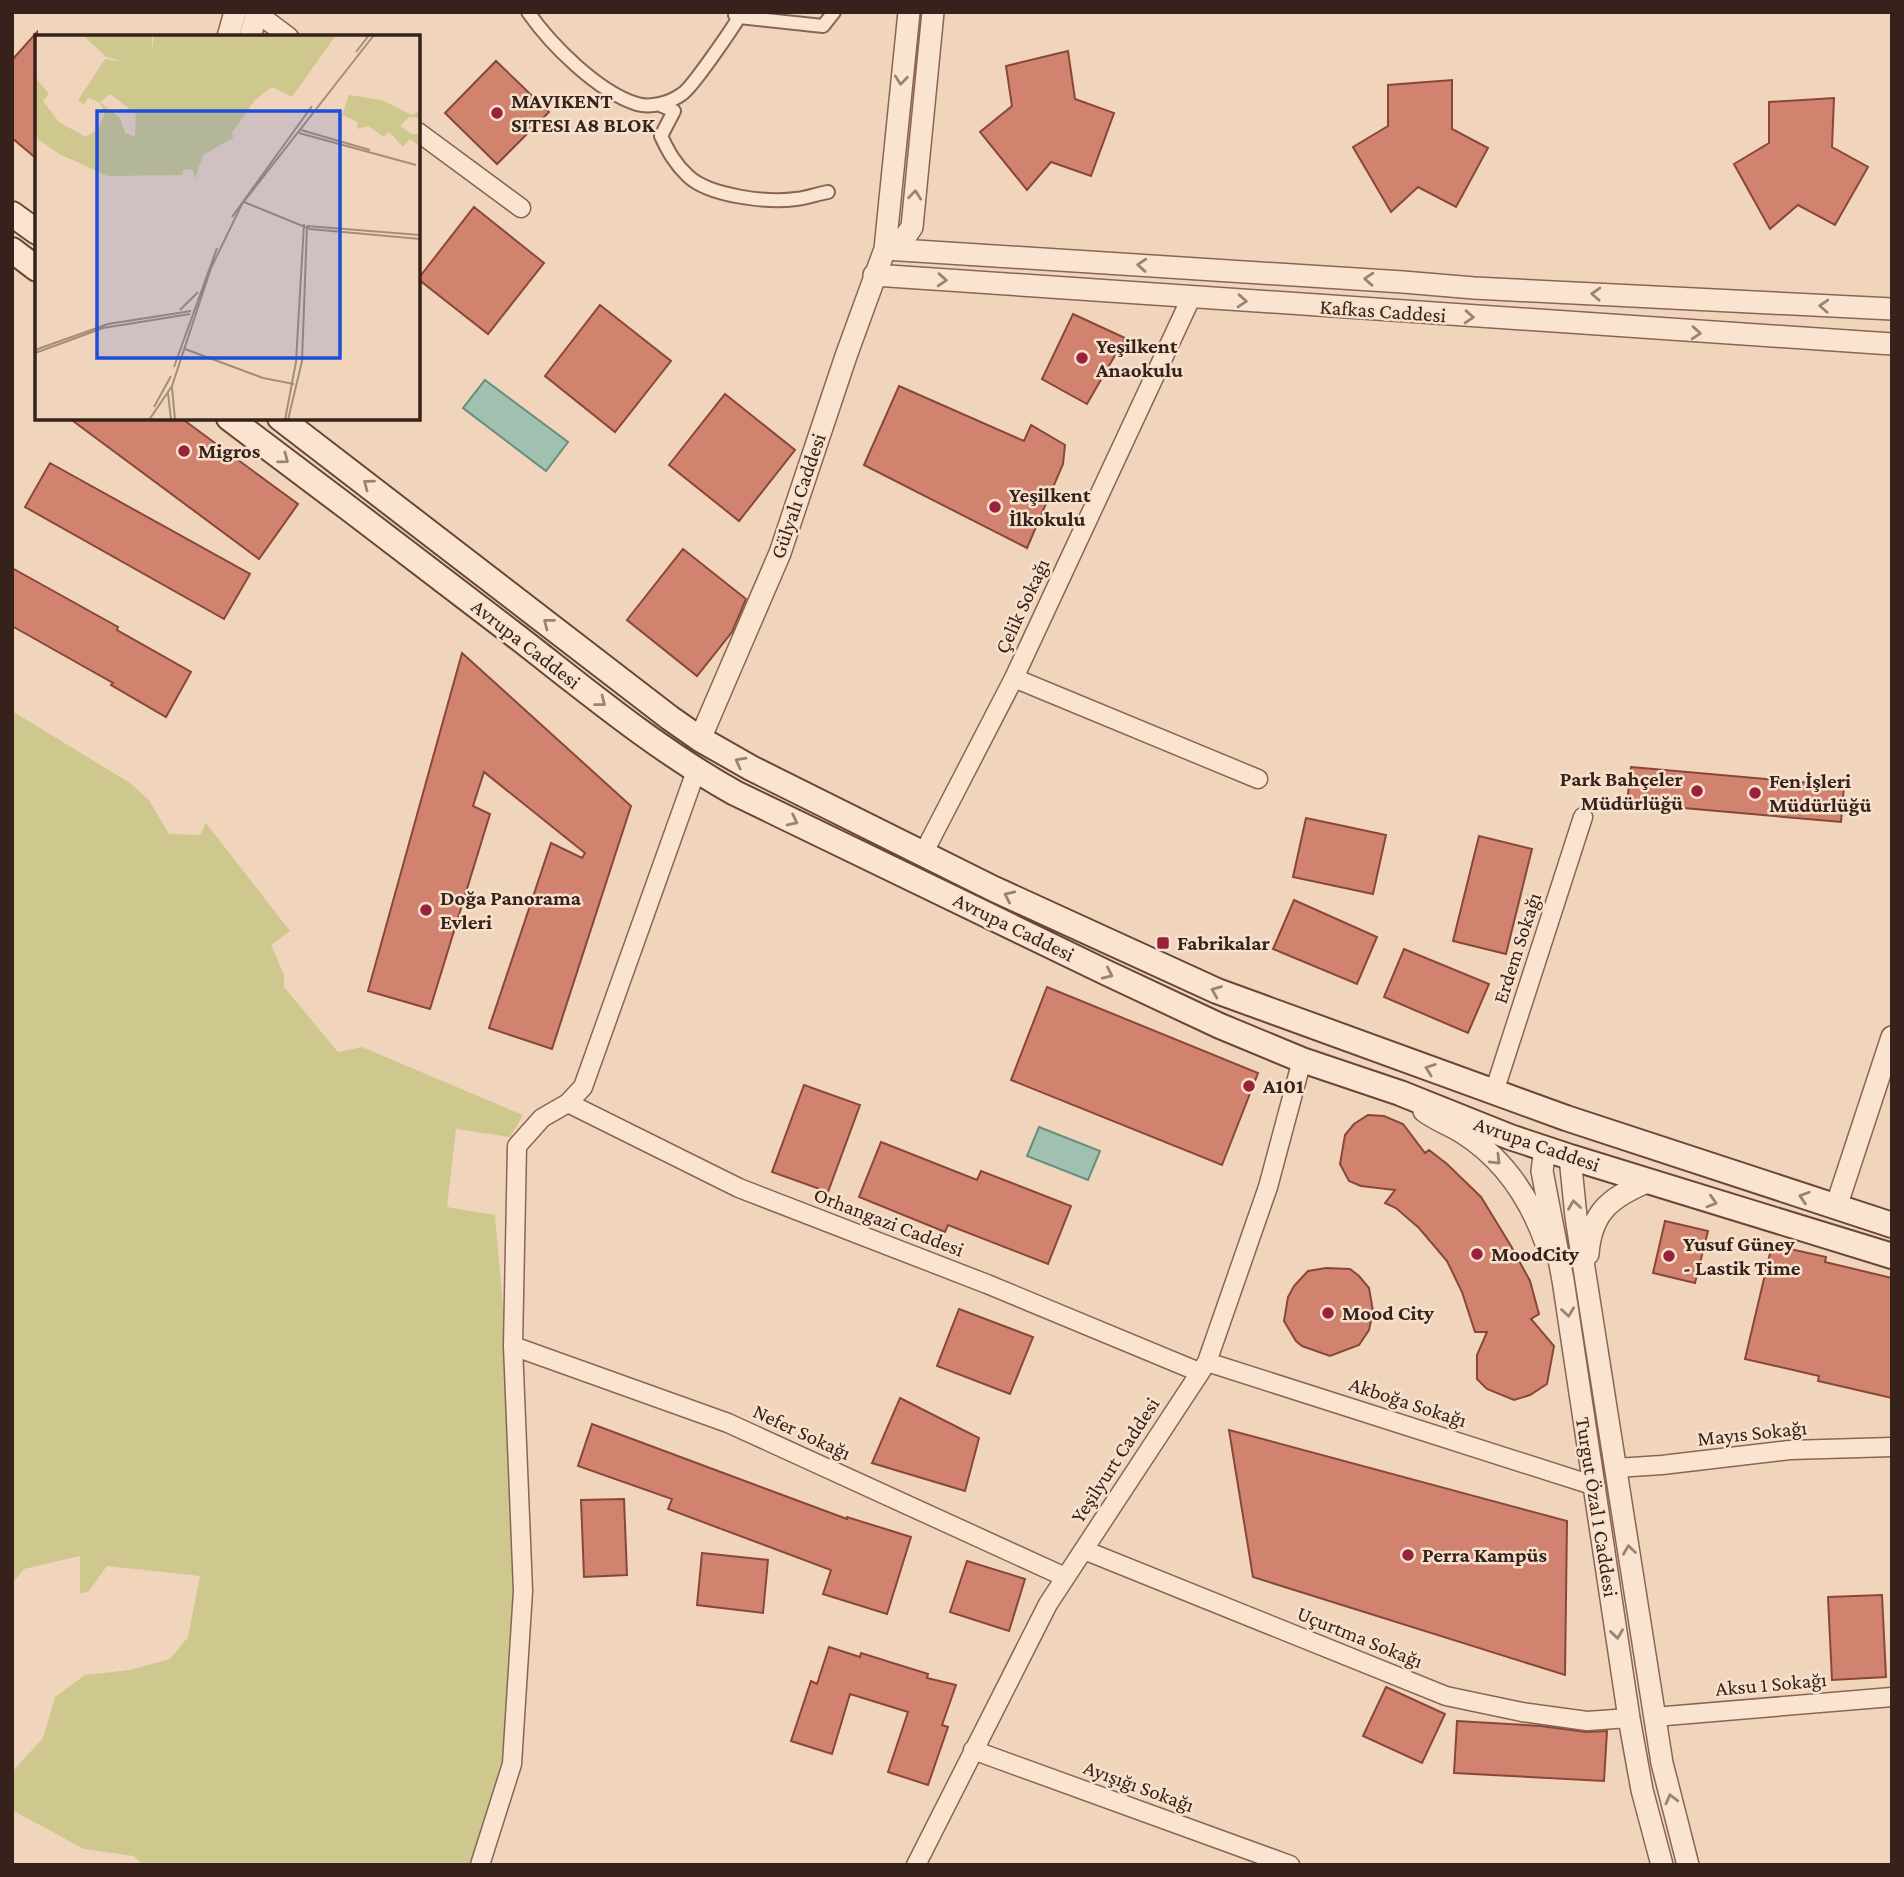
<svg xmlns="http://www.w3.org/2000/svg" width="1904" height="1877" viewBox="0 0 1904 1877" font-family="'Crimson Pro',serif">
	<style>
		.green { fill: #cec88f }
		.water { fill: #a0c1b0; stroke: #678e7c; stroke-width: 2 }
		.building { fill: #d1836f; stroke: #894739; stroke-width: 2 }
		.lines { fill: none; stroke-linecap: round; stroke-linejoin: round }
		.pedestrian-casing { stroke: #886555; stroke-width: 16 }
		.minor-casing { stroke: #886555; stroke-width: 21 }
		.tertiary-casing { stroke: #886555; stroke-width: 24 }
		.secondary-casing { stroke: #6a4638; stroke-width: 28 }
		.pedestrian { stroke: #fbe4cf; stroke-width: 12 }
		.minor { stroke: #fbe4cf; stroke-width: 18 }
		.tertiary { stroke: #fbe4cf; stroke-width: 21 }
		.secondary { stroke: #fbe4cf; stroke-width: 24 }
		.oneway { stroke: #988374 }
		.poi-dot { fill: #9a213c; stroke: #f7e1cc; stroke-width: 2.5 }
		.labels { text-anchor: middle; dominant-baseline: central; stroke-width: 5; stroke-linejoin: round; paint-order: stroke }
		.poi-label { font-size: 21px; font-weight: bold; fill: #36221a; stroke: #f7e1cc; text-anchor: start }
		.street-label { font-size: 21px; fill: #36221a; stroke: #f7e1cc }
		.inset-road { fill: none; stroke: #a68d7b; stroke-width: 2 }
		.view { fill: #1d4ed8; fill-opacity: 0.15; stroke: #1d4ed8; stroke-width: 3.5 }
		.inset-edge { fill: none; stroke: #36221a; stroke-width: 3.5 }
	</style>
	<rect width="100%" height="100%" fill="#f0d5bc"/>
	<path class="green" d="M12 711 130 783 149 800 169 834 200 835 206 823 290 931 271 945 284 975V987L338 1052 362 1047 523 1115 510 1137 456 1129 447 1207 495 1215 506 1341 515 1589 505 1758 473 1865H144L133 1856 84 1849 12 1810V1772L43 1738 55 1697 85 1675 130 1670 170 1659 188 1637 200 1576 107 1566 88 1592 80 1593V1556L24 1569 12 1584Z"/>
	<path class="water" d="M485 380 568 442 546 471 463 408Z
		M1039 1127 1100 1151 1088 1180 1027 1156Z"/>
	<path class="building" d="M37 32V159L12 138V60Z
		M1068 51 1075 99 1114 113 1091 176 1051 162 1027 190 980 132 1012 106 1006 66Z
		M496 61 549 112 497 164 445 113Z
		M1452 80V129L1488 148 1456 207 1418 187 1391 212 1353 147 1388 126V85Z
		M1834 98 1832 147 1868 167 1835 225 1798 205 1770 229 1734 164 1769 143V102Z
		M474 207 544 263 488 334 418 279Z
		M600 305 671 361 615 432 545 376Z
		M1073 314 1125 338 1087 404 1042 379Z
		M899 386 1024 441 1031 425 1065 445 1063 464 1027 548 864 465Z
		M725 394 795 450 739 521 669 465Z
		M69 418H181L298 504 259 559Z
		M50 463 250 574 224 619 25 507Z
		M683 549 746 599 732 632 697 676 627 620Z
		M12 568 118 627 117 630 191 672 166 717 111 685 113 683 12 626Z
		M462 653 631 806 552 1049 489 1028 551 843 582 858 585 853 484 772 473 806 490 814 430 1009 368 991Z
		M1631 767 1844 786 1841 822 1627 803Z
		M1306 818 1386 835 1373 894 1293 877Z
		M1479 836 1532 849 1506 954 1453 941Z
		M1294 900 1377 937 1357 984 1273 949Z
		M1404 949 1489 984 1468 1033 1384 997Z
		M1047 987 1258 1073 1222 1165 1011 1080Z
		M804 1085 860 1105 828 1192 772 1172Z
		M1368 1115 1384 1116 1403 1124 1425 1153 1429 1150 1447 1164 1481 1197 1511 1246 1530 1281 1539 1314 1531 1319 1554 1346 1547 1384 1530 1395 1514 1400 1487 1389 1477 1379V1355L1487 1332H1475L1462 1292 1447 1261 1419 1228 1396 1208 1385 1203 1395 1190 1361 1186 1349 1181 1340 1164 1345 1135 1354 1124Z
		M881 1142 977 1180 981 1171 1071 1206 1048 1264 948 1225 945 1232 859 1197Z
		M1665 1221 1708 1231 1695 1283 1653 1273Z
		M1772 1245 1826 1257 1825 1262 1892 1278V1398L1818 1381 1819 1376 1745 1359Z
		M1326 1268 1350 1269 1359 1276 1369 1288 1373 1311 1369 1330 1359 1345 1330 1356 1302 1346 1296 1341 1284 1321 1288 1297 1294 1286 1308 1271Z
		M959 1309 1033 1337 1010 1394 937 1366Z
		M900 1398 979 1438 965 1491 872 1463Z
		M592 1424 847 1519V1517L911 1537 887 1614 823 1594 831 1570 668 1509 672 1499 578 1466Z
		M1229 1430 1567 1521 1565 1675 1253 1577Z
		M624 1499 627 1575 584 1577 581 1500Z
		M702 1553 768 1560 763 1613 697 1605Z
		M967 1561 1025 1579 1009 1631 950 1612Z
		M1882 1595 1886 1677 1832 1680 1828 1597Z
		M829 1647 860 1657 861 1653 928 1674 927 1678 956 1685 942 1725 948 1727 928 1785 888 1772 908 1712 850 1694 832 1754 791 1741 811 1681 817 1684Z
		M1386 1687 1445 1714 1422 1763 1363 1736Z
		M1457 1721 1541 1726 1586 1732 1607 1731 1604 1781 1454 1773Z"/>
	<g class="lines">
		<defs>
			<path id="pedestrian" d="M528 12C551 45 598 92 637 104 651 108 670 103 682 94 692 88 735 25 742 12
				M735 15 739 17 823 26 834 12
				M660 105 674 111 661 136C668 151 675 164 688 176 709 196 767 203 796 199 806 198 817 194 828 192"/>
			<path id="minor" d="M257 13 289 37
				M418 132 521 208
				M1014 678 1258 779
				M923 854 1014 678 1191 298
				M1494 1092 1583 817
				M568 1103 739 1188 987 1284 1199 1372
				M513 1346 728 1423 1065 1577
				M1207 1362 1595 1486
				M1616 1468 1662 1465 1790 1450 1892 1447
				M1084 1550 1446 1696 1522 1712 1587 1721 1629 1718
				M1654 1717 1892 1697
				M973 1750 1290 1865
				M480 1865 512 1764 523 1591 513 1346 517 1146 542 1118 568 1103 583 1087 696 771
				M916 1865 1048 1604 1207 1362 1268 1187 1302 1060"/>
			<path id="tertiary" d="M228 37 235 12
				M250 37 257 12
				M885 249 1403 282 1474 288 1892 309
				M885 249 903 240 912 227 933 12
				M874 275 1892 344
				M700 739 780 553 846 356 885 249 909 12
				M1424 1111C1436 1120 1450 1125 1463 1133 1504 1159 1531 1200 1547 1246
				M1545 1149 1542 1171 1563 1280 1629 1718 1642 1790 1662 1865
				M1570 1157 1576 1217 1662 1763 1688 1865
				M1836 1207 1892 1037
				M1588 1254C1591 1212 1611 1197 1647 1182"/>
			<path id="secondary" d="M12 214 37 232
				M12 250 37 269
				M229 418C325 490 421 563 516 636 587 691 656 749 735 793L1107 973 1220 1026 1302 1060 1400 1093 1510 1137 1570 1157 1892 1256
				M280 418 670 718 700 739 751 768 994 889 1217 991 1566 1118 1892 1225"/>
		</defs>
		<use href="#pedestrian" class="pedestrian-casing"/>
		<use href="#minor" class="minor-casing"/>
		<use href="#tertiary" class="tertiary-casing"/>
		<use href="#secondary" class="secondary-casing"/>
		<use href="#pedestrian" class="pedestrian"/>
		<use href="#minor" class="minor"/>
		<use href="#tertiary" class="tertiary"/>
		<use href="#secondary" class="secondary"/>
	</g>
	<defs><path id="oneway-chevron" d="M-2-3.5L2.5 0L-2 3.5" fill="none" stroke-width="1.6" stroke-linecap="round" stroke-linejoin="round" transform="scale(1.75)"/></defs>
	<g class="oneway">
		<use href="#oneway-chevron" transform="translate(901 80) rotate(96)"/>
		<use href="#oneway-chevron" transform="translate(915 195) rotate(-84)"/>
		<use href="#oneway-chevron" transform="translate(1142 265) rotate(-176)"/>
		<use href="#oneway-chevron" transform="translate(1369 279) rotate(-176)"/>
		<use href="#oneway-chevron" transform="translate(942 280) rotate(4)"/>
		<use href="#oneway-chevron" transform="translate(1596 294) rotate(-177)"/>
		<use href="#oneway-chevron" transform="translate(1242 301) rotate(4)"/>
		<use href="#oneway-chevron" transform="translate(1824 306) rotate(-177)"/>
		<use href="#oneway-chevron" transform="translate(1469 317) rotate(4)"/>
		<use href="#oneway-chevron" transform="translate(1696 333) rotate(4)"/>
		<use href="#oneway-chevron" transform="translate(284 459) rotate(37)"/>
		<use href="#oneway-chevron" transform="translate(368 484) rotate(-143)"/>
		<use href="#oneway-chevron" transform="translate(548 623) rotate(-142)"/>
		<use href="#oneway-chevron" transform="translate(601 702) rotate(38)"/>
		<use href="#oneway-chevron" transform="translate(740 762) rotate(-152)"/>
		<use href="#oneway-chevron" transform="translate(793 821) rotate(26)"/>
		<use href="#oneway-chevron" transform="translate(1009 896) rotate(-155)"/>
		<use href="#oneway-chevron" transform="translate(1108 974) rotate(25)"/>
		<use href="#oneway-chevron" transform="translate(1216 991) rotate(-158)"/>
		<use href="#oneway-chevron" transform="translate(1430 1069) rotate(-160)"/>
		<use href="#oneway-chevron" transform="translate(1496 1160) rotate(45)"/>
		<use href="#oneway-chevron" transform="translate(1804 1197) rotate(-162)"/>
		<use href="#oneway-chevron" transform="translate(1712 1202) rotate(17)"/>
		<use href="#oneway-chevron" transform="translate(1574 1205) rotate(-98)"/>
		<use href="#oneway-chevron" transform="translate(1568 1312) rotate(82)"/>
		<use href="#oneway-chevron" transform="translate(1629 1550) rotate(-98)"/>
		<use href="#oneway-chevron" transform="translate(1617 1634) rotate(82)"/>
		<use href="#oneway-chevron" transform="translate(1671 1799) rotate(-104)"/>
	</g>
	<g class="poi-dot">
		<circle cx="497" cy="113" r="7"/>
		<circle cx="1082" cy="358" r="7"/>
		<circle cx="184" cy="451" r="7"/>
		<circle cx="995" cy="507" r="7"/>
		<circle cx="1697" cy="791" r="7"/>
		<circle cx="1755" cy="793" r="7"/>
		<circle cx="426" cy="910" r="7"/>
		<rect x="1156" y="936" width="14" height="14" rx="3.5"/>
		<circle cx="1249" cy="1086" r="7"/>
		<circle cx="1477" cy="1254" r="7"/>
		<circle cx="1669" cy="1256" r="7"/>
		<circle cx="1328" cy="1313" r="7"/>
		<circle cx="1408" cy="1555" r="7"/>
	</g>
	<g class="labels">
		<g class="poi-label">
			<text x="511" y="101">MAVIKENT<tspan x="511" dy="24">SITESI A8 BLOK</tspan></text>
			<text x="1096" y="346">Yeşilkent<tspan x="1096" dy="24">Anaokulu</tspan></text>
			<text x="198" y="451">Migros</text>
			<text x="1009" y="495">Yeşilkent<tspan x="1009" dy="24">İlkokulu</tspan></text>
			<text x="1683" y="779" text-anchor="end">Park Bahçeler<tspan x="1683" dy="24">Müdürlüğü</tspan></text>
			<text x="1769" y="781">Fen İşleri<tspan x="1769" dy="24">Müdürlüğü</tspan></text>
			<text x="440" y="898">Doğa Panorama<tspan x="440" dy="24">Evleri</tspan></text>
			<text x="1177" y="943">Fabrikalar</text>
			<text x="1263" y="1086">A101</text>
			<text x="1683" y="1244">Yusuf Güney<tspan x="1683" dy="24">- Lastik Time</tspan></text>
			<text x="1491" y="1254">MoodCity</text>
			<text x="1342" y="1313">Mood City</text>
			<text x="1422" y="1555">Perra Kampüs</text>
		</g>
		<g class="street-label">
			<text transform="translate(1383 311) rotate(4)">Kafkas Caddesi</text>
			<text transform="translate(798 496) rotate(-71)">Gülyalı Caddesi</text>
			<text transform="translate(1022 606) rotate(-65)">Çelik Sokağı</text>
			<text transform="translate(526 644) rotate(38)">Avrupa Caddesi</text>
			<text transform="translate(1014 927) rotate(26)">Avrupa Caddesi</text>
			<text transform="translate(1517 948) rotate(-72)">Erdem Sokağı</text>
			<text transform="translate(1537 1144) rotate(19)">Avrupa Caddesi</text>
			<text transform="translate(889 1222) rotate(21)">Orhangazi Caddesi</text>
			<text transform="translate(1408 1402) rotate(18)">Akboğa Sokağı</text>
			<text transform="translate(802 1432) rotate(25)">Nefer Sokağı</text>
			<text transform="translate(1752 1433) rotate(-6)">Mayıs Sokağı</text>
			<text transform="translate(1115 1460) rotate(-57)">Yeşilyurt Caddesi</text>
			<text transform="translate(1597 1507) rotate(81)">Turgut Özal 1 Caddesi</text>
			<text transform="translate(1360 1637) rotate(22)">Uçurtma Sokağı</text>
			<text transform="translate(1771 1684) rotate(-5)">Aksu 1 Sokağı</text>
			<text transform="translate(1139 1786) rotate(20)">Ayışığı Sokağı</text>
		</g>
	</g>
	<g transform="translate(35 35)">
		<rect width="385" height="385" fill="#f0d5bc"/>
		<path d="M48 0H117V16L119 0H301L257 62 237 52 220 65 197 98 198 103 168 120 160 144 158 135 149 134 147 140 73 141 24 119 0 102 1 43 14 59 8 66 24 87 51 102 64 93 70 77 64 67 53 63 49 70 43 65 70 24 88 27 71 22ZM75 59 101 79 100 102 90 98 85 83 65 67ZM314 60 347 65 377 80 384 76V83L374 82 365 91 376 99H384L385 111 375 104 368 112 354 97 349 102 333 91 322 94 323 87 307 80Z" fill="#cec88f" fill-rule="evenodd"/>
		<path class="inset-road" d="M321 17 334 0M266 95 335 115M264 98 381 130M209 167 275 194 385 204M197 182 277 71M272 191 385 200M145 275 163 257M150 314 228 343 259 349M0 315 73 289 156 276M0 318 68 293 155 279M139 332 182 213M137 352 140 385M133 358 136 385M119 372 136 341M114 385 137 351 176 233 207 169 339 0M250 385 261 327 269 189M253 385 267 326 272 191"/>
		<path class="view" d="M62 76H305V323H62Z"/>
		<rect width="385" height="385" class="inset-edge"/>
	</g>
	<rect width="1904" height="1877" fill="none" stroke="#36221a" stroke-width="28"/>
</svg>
